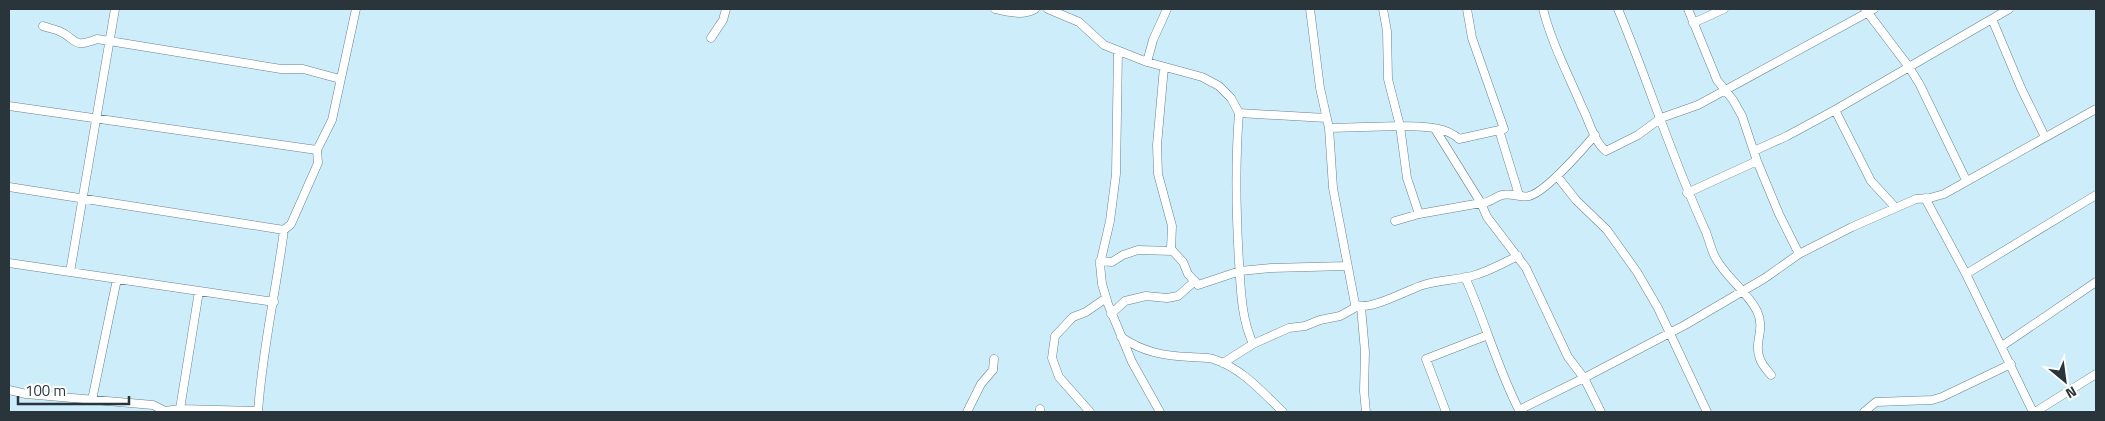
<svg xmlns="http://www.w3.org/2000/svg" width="2105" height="421" viewBox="0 0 2105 421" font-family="'Titillium Web',sans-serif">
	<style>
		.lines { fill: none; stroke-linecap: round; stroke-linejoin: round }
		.minor-casing { stroke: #678490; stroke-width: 9 }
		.minor { stroke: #fff; stroke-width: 8 }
	</style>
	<rect width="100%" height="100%" fill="#cdedfb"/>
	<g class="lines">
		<defs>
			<path id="minor" d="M995 9C1008 12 1023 16 1035 9
				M1048 9 1079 22 1104 45 1147 62 1202 77 1219 86 1231 98 1239 113 1326 118
				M1310 9 1320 88 1329 128 1333 188 1355 304C1367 313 1409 289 1423 285 1439 280 1456 280 1472 276 1488 272 1503 263 1518 256
				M1383 9 1387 31 1388 79 1400 126C1419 127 1444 125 1459 139L1504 129 1472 38 1467 9
				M1543 9C1552 44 1568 74 1582 107 1589 120 1594 142 1606 151L1638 135 1661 118 1698 105 1874 9
				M1618 9C1649 83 1672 159 1706 232 1709 240 1711 249 1715 257 1726 278 1747 291 1757 311 1766 330 1753 342 1760 359 1762 365 1767 370 1771 375
				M1688 9 1717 80 1733 100 1742 116 1757 161 1779 214 1799 254
				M1865 9 1909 67 1920 85 1966 180
				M1992 19 2021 88 2045 137
				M1693 23 1724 9
				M43 26C48 28 54 29 59 31 78 39 71 49 97 39L281 69H303L340 79
				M711 38 723 20 726 9
				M1118 51 1116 174 1110 221 1100 264 1102 284 1108 304 1132 362 1160 412
				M1147 62 1153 40 1167 9
				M1164 67 1157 145 1158 174 1172 226 1171 249 1183 262 1188 274 1198 285 1240 271 1271 268 1347 266
				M9 106 317 150
				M1835 110 1871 181 1895 207
				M1329 128 1400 126 1407 178 1419 214
				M1435 129 1481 203 1487 217 1526 268 1568 357 1584 378 1601 412
				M1499 130 1519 195
				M1754 151 1787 136 1835 110 2009 9
				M1557 176 1576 200 1607 230 1637 272 1658 308 1707 412
				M9 187 284 230
				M1687 193 1757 161
				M1925 198 1966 274 2033 412
				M1395 221 1419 214 1481 203C1492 203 1493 197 1502 195 1511 193 1522 198 1529 196 1546 192 1583 149 1595 135
				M1100 261 1112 262 1123 255 1138 250 1173 251 1171 249
				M9 263 274 302
				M70 272 115 9
				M1966 274 2096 195
				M1465 277C1485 321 1497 367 1519 410
				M1361 307 1365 352 1364 391 1366 412
				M1111 314 1125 301 1146 296 1167 298 1178 296 1195 281
				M1121 337C1143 352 1164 356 1190 357 1198 358 1206 357 1213 359 1242 368 1262 392 1283 412
				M1253 344 1289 328 1305 326 1320 320 1340 316 1358 306
				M2002 346 2096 282
				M1223 363 1253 344C1241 317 1241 291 1239 262 1236 212 1235 163 1239 113
				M9 390 26 394 153 405 165 411 180 409 258 411
				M92 400 117 279
				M180 409 199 291
				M1040 409V412
				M258 412C262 351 276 291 284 230L291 224 318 163 317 150 332 120 356 9
				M967 412 981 384 993 370 994 359
				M1090 412 1059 377 1052 358 1055 336 1073 317 1086 312 1106 298
				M1446 412 1426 359 1488 335
				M1519 412V410L1584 378 1685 325 1765 278 1799 254 1852 227 1916 199 1930 198 1944 194 2096 109
				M1864 412 1876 402 1932 400 1942 397 2011 364
				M2035 412 2096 374"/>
		</defs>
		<use href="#minor" class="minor-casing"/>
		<use href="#minor" class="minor"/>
	</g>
	<rect width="2105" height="421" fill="none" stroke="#29353b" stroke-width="20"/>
	<g transform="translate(2065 381) rotate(151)" stroke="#ffffff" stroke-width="4" paint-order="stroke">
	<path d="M0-4L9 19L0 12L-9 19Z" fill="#29353b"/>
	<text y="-8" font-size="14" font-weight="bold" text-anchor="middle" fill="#29353b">N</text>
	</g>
	<path d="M18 396v8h111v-8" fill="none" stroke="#29353b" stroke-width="2.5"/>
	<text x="25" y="396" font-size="15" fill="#29353b" stroke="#ffffff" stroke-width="4" paint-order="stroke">100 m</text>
</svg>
